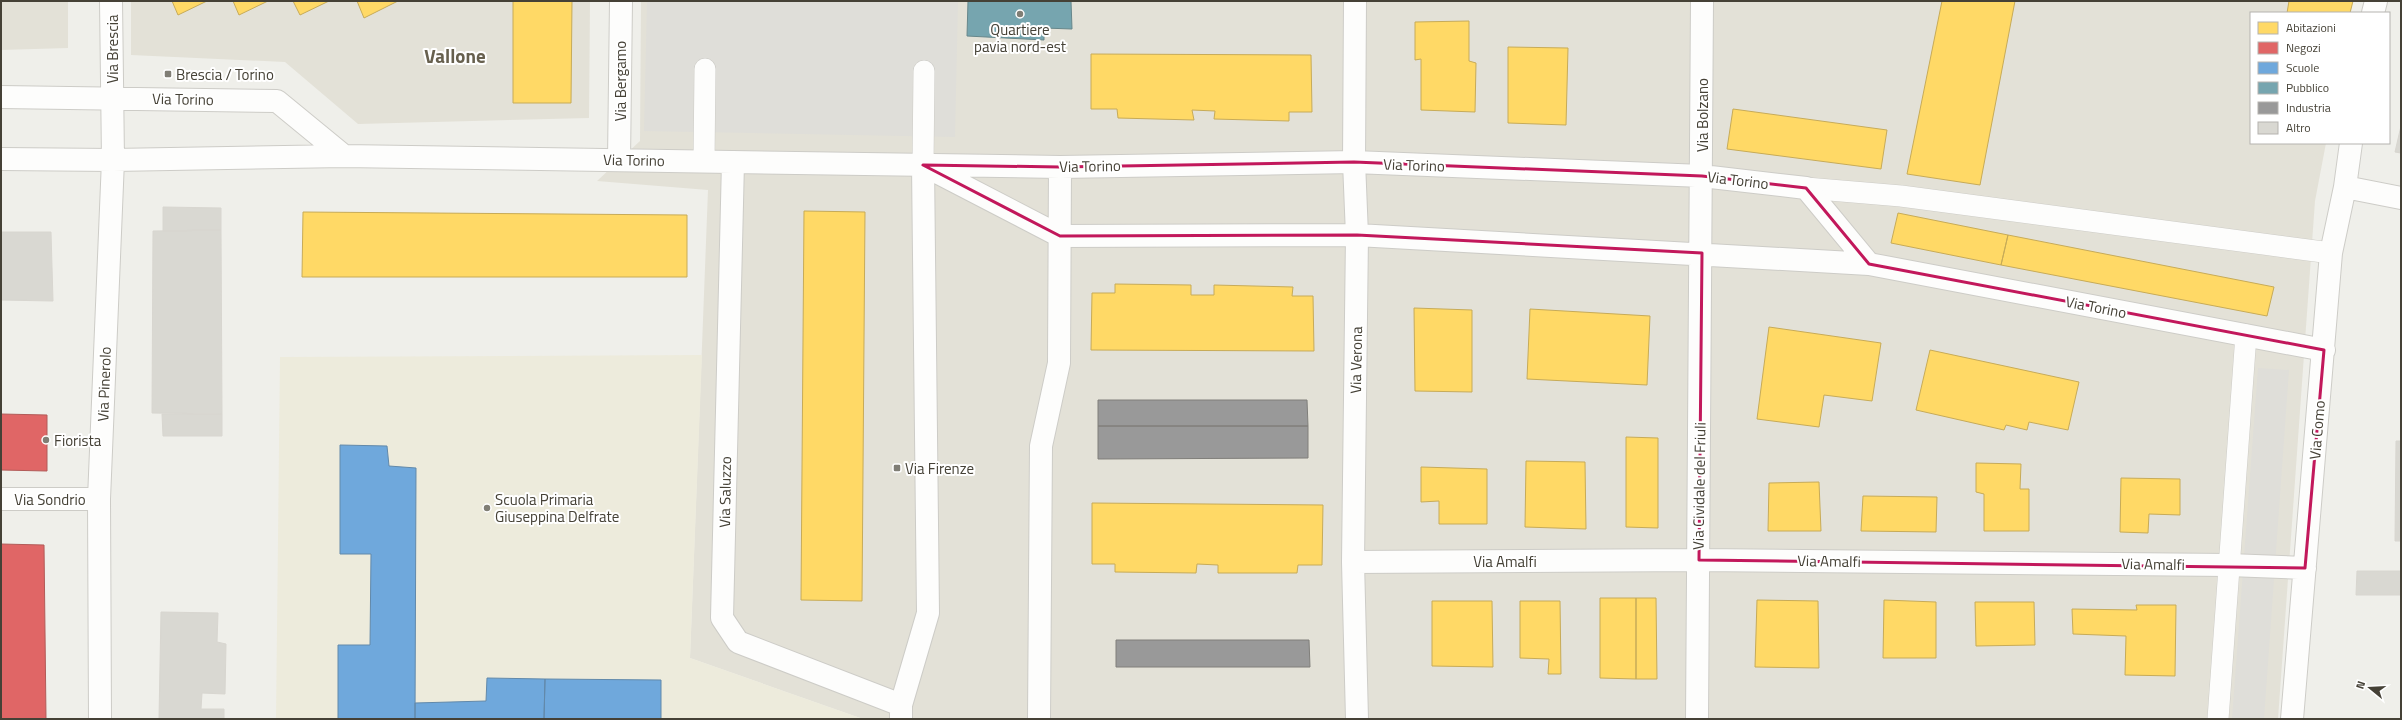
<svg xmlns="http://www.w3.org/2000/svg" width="2402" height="720" viewBox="0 0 2402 720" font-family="'Titillium Web',sans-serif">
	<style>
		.residential { fill: #e3e1d7 }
		.education { fill: #edebdc }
		.parking { fill: #dfded9 }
		.homes { fill: #ffd966; stroke: #c7ab58 }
		.shops { fill: #e06666; stroke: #b25b58 }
		.schools { fill: #6fa8dc; stroke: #6289aa }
		.public { fill: #76a5af; stroke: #67878b }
		.industry { fill: #999; stroke: #807f7b }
		.building { fill: #d9d8d2; stroke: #d8d6d0 }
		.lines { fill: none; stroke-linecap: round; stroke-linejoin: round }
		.lane-casing { stroke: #cdccc7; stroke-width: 22 }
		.street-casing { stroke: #cdccc7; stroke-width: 24 }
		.lane { stroke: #fdfdfc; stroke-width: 21 }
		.street { stroke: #fdfdfc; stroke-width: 22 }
		.marked { fill: none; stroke: #c2185b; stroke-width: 3; stroke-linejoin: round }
		.poi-dot { fill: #807e75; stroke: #fff; stroke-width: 1.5 }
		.labels { text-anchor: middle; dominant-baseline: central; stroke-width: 4; stroke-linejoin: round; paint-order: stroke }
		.poi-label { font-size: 15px; fill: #454136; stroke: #fff; text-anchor: start }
		.street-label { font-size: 15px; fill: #454136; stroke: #fff }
		.district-label { font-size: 19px; font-weight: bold; fill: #67604e; stroke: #fff }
	</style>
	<rect width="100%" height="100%" fill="#efefea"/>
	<path class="residential" d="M1 1H68V48L1 50Z
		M131 1H590L589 118 358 124 285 62 131 55Z
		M641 1H2353L2350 13H2251V143H2326L2315 201 2278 719H863L690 658 708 190 597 181 640 141Z"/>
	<path class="education" d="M702 355 690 658 863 719H276L280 357Z"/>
	<path class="parking" d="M647 1H958L955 137 644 131Z
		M2258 368 2289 370 2264 719H2232Z"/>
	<path class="homes" d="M172 1H207L178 15Z
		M233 1H268L239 15Z
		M293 1H329L300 15Z
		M357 1H398L364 18Z
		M513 1H572L571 103H513Z
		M1942 1H2015L1980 185 1907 174Z
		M2289 1H2353L2350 13H2287Z
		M1469 21V61L1476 63 1475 112 1421 110V59L1415 60V22Z
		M1508 47 1568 48 1566 125 1508 123Z
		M1091 54 1311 55 1312 112H1289V121L1214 119 1215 111 1192 110 1194 120 1118 118 1117 109H1091Z
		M1733 109 1887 130 1881 169 1727 149Z
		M804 211 865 212 862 601 801 600Z
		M303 212 687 215V277H302Z
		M1898 213 2008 235 2001 265 1891 243Z
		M2008 235 2274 287 2267 316 2001 265Z
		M1115 284 1191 285V295H1214V285L1293 287 1292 296H1313L1314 351 1091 350 1092 293H1115Z
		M1414 308 1472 310V392L1415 391Z
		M1530 309 1650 316 1647 385 1527 379Z
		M1769 327 1881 343 1872 401 1824 395 1819 427 1757 419Z
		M1930 350 2079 382 2068 430 2029 422 2027 430 2006 425 2004 430 1916 410Z
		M1626 437 1658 438V528L1626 527Z
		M1526 461 1585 462 1586 529 1525 527Z
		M1976 463 2021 464 2020 489H2029V531H1984V494L1976 492Z
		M1421 467 1487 469V524H1439V501L1421 502Z
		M2121 478 2180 479V515L2149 514 2148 533 2120 532Z
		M1819 482 1821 531H1768L1769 483Z
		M1863 496 1937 497 1936 532 1861 531Z
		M1092 503 1323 505 1322 565H1298L1297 573H1218V565L1197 564 1196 573 1115 572V564H1092Z
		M1600 598H1636V679L1600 678Z
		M1636 598H1656L1657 679H1636Z
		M1757 600 1818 601 1819 668 1755 667Z
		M1884 600 1936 602V658H1883Z
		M1432 601H1492L1493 667 1432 666Z
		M1520 601H1560L1561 674H1548L1549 659 1520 658Z
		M1975 602H2034L2035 645 1976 646Z
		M2136 605H2176L2175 676 2125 675 2126 636 2073 634 2072 609 2137 610Z"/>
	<path class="shops" d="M1 414 47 415V471L1 470Z
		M1 544 44 545 46 719H1Z"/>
	<path class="schools" d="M340 445 387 446 389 466 416 468 415 719H338V645H370L371 554H340Z
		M487 678 545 679 544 719H415V703L486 701Z
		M545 679 661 680V719H544Z"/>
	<path class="public" d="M968 1H1071L1072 29 1044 28V40L967 36Z"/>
	<path class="industry" d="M1098 400H1307L1308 426H1098Z
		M1098 426H1308V458L1098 459Z
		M1116 640H1309L1310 667H1116Z"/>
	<path class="building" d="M2401 126V153L2395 152Z
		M163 207 221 208V230L163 231Z
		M221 230 222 414 152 413 153 231Z
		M1 232H51L53 301 1 300Z
		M162 414H222V436H163Z
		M2396 441H2401V541H2395Z
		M2357 571H2401V595H2356Z
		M161 612 218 613 217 642 226 644 225 694 202 693 201 709H224V719H159Z"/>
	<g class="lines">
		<defs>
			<path id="lane" d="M704 161 705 69
				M923 165 924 71
				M1806 188 1901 196 2331 253
				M2218 719 2246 335"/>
			<path id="street" d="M1355 1 1354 162 1357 235 1353 562 1357 719
				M2373 13 2376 1
				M1 97 277 101 344 156
				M1 159 113 160 344 156 1060 167 1354 162 1702 176 1806 188 1869 264
				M619 160 621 1
				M733 162 722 618 738 642 901 705
				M927 167 1060 236 1357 235 1869 264 2324 350
				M2345 187 2401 198
				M1 499H99
				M1353 562 1699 560 2229 565 2305 568
				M100 719 99 499 113 160 111 1
				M901 719V705L928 613 923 165
				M1039 719 1041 446 1059 363 1060 167
				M1697 719 1702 1
				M2292 719 2331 253 2345 187 2351 143"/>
		</defs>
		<use href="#lane" class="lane-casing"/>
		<use href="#street" class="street-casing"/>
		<use href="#lane" class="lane"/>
		<use href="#street" class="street"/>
	</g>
	<path class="marked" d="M1354 162 1702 176 1806 188 1869 264 2324 350 2305 568 1699 560 1702 253 1357 235 1060 236 923 165 1060 167Z"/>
	<g class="poi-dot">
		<circle cx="1020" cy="14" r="4"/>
		<rect x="164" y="70" width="8" height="8" rx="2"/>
		<circle cx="46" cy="440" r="4"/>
		<rect x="893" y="464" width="8" height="8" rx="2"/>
		<circle cx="487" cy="508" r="4"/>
	</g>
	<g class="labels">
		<g class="poi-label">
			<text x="1020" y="29" text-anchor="middle">Quartiere<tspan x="1020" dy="17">pavia nord-est</tspan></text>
			<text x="176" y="74">Brescia / Torino</text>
			<text x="54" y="440">Fiorista</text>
			<text x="905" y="468">Via Firenze</text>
			<text x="495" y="499">Scuola Primaria<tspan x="495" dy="17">Giuseppina Delfrate</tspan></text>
		</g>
		<g class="street-label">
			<text transform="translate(112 49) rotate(-90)">Via Brescia</text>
			<text transform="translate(620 81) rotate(-90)">Via Bergamo</text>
			<text transform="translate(183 99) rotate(1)">Via Torino</text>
			<text transform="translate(1702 115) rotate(-90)">Via Bolzano</text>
			<text transform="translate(634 160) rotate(1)">Via Torino</text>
			<text transform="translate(1414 165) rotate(2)">Via Torino</text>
			<text transform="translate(1090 166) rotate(-1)">Via Torino</text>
			<text transform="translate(1738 180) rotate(7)">Via Torino</text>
			<text transform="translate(2096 307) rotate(11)">Via Torino</text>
			<text transform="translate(1356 360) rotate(-89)">Via Verona</text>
			<text transform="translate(104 384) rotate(-88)">Via Pinerolo</text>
			<text transform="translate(2317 430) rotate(-85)">Via Como</text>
			<text transform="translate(1699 486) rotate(-89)">Via Cividale del Friuli</text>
			<text transform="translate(725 492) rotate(-89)">Via Saluzzo</text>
			<text x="50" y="499">Via Sondrio</text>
			<text x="1505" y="561">Via Amalfi</text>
			<text transform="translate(1829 561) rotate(1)">Via Amalfi</text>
			<text transform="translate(2153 564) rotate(1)">Via Amalfi</text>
		</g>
		<g class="district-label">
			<text x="455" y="55">Vallone</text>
		</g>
	</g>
	<rect width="2402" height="720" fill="none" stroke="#454136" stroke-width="4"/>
	<rect x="2250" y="12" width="140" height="132" fill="#ffffff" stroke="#b5b3af"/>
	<rect x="2258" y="22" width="20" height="12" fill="#ffd966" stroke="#b5b3af"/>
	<text x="2286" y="32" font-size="12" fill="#454136">Abitazioni</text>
	<rect x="2258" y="42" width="20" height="12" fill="#e06666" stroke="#b5b3af"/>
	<text x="2286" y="52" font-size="12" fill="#454136">Negozi</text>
	<rect x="2258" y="62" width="20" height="12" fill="#6fa8dc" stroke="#b5b3af"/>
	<text x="2286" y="72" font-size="12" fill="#454136">Scuole</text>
	<rect x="2258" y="82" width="20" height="12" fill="#76a5af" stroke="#b5b3af"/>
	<text x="2286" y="92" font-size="12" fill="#454136">Pubblico</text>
	<rect x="2258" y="102" width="20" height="12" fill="#999999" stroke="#b5b3af"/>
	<text x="2286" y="112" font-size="12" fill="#454136">Industria</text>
	<rect x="2258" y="122" width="20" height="12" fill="#d9d8d2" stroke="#b5b3af"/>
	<text x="2286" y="132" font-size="12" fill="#454136">Altro</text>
	<g transform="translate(2370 688) rotate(288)" stroke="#ffffff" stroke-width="3" paint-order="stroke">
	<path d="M0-3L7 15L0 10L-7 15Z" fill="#454136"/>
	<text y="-6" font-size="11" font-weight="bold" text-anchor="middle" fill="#454136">N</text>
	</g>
</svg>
